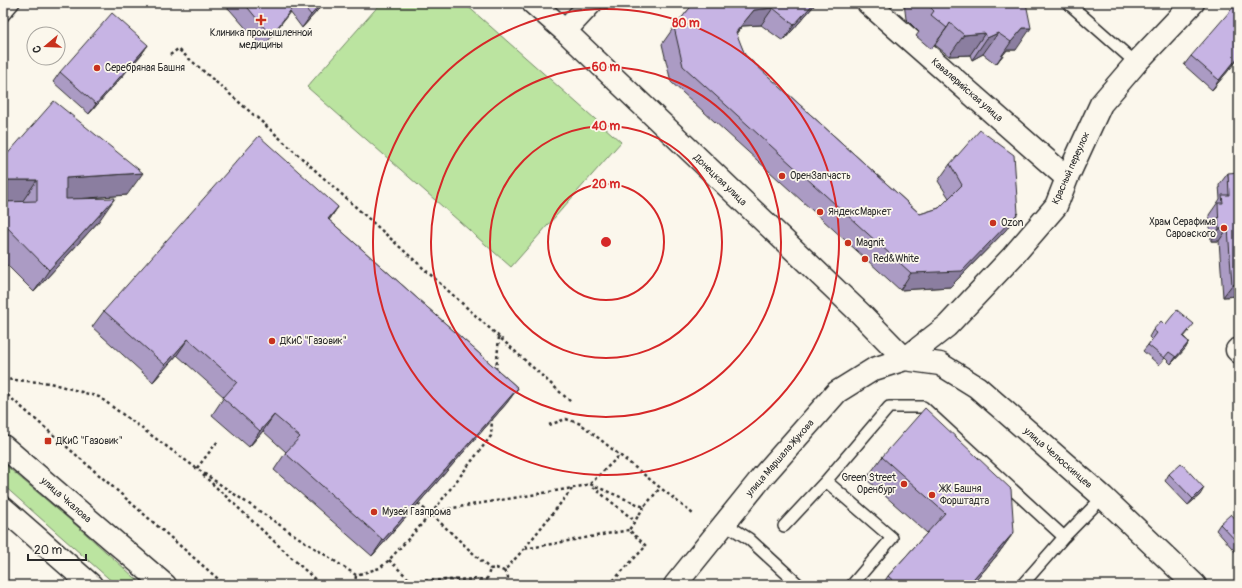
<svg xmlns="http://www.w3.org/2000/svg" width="1242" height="588" viewBox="0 0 1242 588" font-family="Pangolin,sans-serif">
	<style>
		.green { fill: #bbe4a0; stroke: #738866 }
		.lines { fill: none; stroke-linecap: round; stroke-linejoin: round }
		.service-casing { stroke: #2b2b2b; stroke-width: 14 }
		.minor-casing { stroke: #2b2b2b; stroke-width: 25 }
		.primary-casing { stroke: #2b2b2b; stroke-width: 25 }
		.path { stroke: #2b2b2b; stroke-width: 2.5; stroke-dasharray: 3 3; stroke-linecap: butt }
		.service { stroke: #fbf7ec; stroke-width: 11 }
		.minor { stroke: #fbf7ec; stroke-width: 22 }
		.primary { stroke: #fbf7ec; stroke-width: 22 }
		.wall { fill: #ab9bc4; stroke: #2b2b2b }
		.shaded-wall { fill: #8b7ea0; stroke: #2b2b2b }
		.building { fill: #c7b4e4; stroke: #2b2b2b }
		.ring { fill: none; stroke: #d62828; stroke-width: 2 }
		.poi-dot { fill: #c8321e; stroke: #fbf7ec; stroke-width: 1.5 }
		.labels { text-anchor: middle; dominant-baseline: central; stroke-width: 3.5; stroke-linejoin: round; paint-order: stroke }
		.poi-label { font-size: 10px; fill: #2b2b2b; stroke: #fbf7ec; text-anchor: start }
		.street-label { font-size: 10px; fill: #2b2b2b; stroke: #fbf7ec }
		.centre { fill: #d62828; stroke: #fbf7ec; stroke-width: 2 }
		.ring-label { font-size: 12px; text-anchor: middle; font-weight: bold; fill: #d62828; stroke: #fbf7ec; stroke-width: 3.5; stroke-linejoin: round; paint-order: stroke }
	</style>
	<rect width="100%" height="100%" fill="#fbf7ec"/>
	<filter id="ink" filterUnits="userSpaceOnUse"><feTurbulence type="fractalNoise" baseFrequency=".025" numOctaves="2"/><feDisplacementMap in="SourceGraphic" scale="8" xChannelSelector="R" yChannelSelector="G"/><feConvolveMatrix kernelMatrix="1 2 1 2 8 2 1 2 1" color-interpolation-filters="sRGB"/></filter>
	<g filter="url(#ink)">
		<path class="green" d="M381 3H464L621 142 511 267 307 87Z
			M3 463 78 527 143 585H116L3 485Z"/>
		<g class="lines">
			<defs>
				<path id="service" d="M1068 3 1136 63
					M3 16 14 3
					M826 481 892 538 852 585
					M724 523 749 539 799 585
					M784 526 826 481 889 407H923L1064 537
					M1022 585 1064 537 1103 497"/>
				<path id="minor" d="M533 3 565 31 861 314 905 359 947 326 1013 256 1056 206 1067 178 1101 104 1136 63 1193 3
					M868 3 1067 178
					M565 31 591 3
					M1237 350 1239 352"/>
				<path id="primary" d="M3 446 165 585
					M3 508 91 585
					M675 585 763 476 837 392 874 369 905 359 940 364 977 387 1103 497 1195 585"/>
			</defs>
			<use href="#service" class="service-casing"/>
			<use href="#minor" class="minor-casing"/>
			<use href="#primary" class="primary-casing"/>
			<path class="path" d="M170 55 178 49 263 123 571 402
				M496 370 499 337
				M3 379 50 383 99 397 196 468 290 532 356 575 380 568 389 560 431 514 491 436 492 419
				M3 391 225 585
				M549 425 566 419 581 424 693 514
				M197 468 218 441
				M203 475 321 585
				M590 484 620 455
				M593 487 635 521
				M572 489 524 549 629 530
				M418 504 431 514 490 569
				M431 513 453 508 573 488 590 484 644 507 660 488
				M389 560 411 581
				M490 569 496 568 504 571 524 549
				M504 571 508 577 507 584 506 585
				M355 585 356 575
				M411 585V581L487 579
				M490 585 487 579 490 569
				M609 585 646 546 629 530 644 507"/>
			<use href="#service" class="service"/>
			<use href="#minor" class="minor"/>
			<use href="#primary" class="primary"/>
		</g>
		<path class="wall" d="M222 3H324L302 28 290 12 263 48 230 10Z
			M694 3H816L812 8 783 41 761 25 742 26 736 34 745 55 920 214 939 208 949 198 938 181 950 164 1006 230 950 287 900 290 671 82 662 44 674 27Z
			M904 3H1026L1016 50H1007L996 64 983 54 972 60 970 55 949 56 935 45 931 49 916 36 919 32 906 19Z
			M148 45 141 55 89 114 53 82 60 72Z
			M1191 56 1239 58 1212 90 1184 65Z
			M3 159 127 195 71 199 99 221 34 292 3 261Z
			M1228 173 1239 296 1223 297 1219 241H1211L1209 215 1220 199 1219 185Z
			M338 207 329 220 518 388 506 404 372 556 274 470 286 452 263 431 249 447 212 415 224 397 177 355 153 382 92 327 104 311Z
			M1165 325 1189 331 1184 337 1189 342 1185 349 1171 364 1165 358 1159 365 1143 351 1152 340 1149 337 1153 330Z
			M882 457 1014 532 998 554 972 585H882L888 576 927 533 866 479Z
			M1169 474 1200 495 1188 505 1165 481Z
			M1239 523V556L1216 530 1220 524Z"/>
		<path class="shaded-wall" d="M322 3H324L302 28 311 15Z
			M814 3H816L812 8 783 41 794 25Z
			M773 8 761 25 742 26 724 49 736 32 754 10Z
			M950 23 935 45 931 49 947 28Z
			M1023 28H1031L1016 50H1007L996 64 1011 42Z
			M985 33 970 55 949 56 964 35Z
			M998 33 983 54 972 60 987 38Z
			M148 45 141 55 89 114 96 104Z
			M1239 56V58L1212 90 1219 80Z
			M143 173 127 195 50 201 66 178Z
			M3 180H37L22 202H3Z
			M115 198 99 221 34 292 49 270Z
			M338 207 327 223 328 219Z
			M1018 213 1006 230 950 287 900 290 911 273Z
			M1228 228 1219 241H1211L1219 229Z
			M1239 284V296L1223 297 1232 285Z
			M188 339 177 355 153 382 165 365Z
			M1189 342 1185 349 1171 364 1176 357Z
			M518 388 506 404 372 556 383 540Z
			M274 415 263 431 249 447 260 431Z
			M1204 488 1200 495 1188 505 1193 499Z
			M1014 532 998 554 972 585H968Z"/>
		<path class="building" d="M244 3H296L271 36Z
			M301 3H322L311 15Z
			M694 3H814L794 25 773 8 754 10 736 32 745 55 920 214 939 208 962 185 950 164 980 130 1014 155 1018 213 962 271 911 273 683 66 674 27Z
			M926 3H1026L1031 28H1023L1011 42 998 33 987 38 985 33 964 35 950 23 947 28 931 15 934 11Z
			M1237 3H1239V56L1219 80 1191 56Z
			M112 13 148 45 96 104 60 72Z
			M54 101 143 173 66 178V199L115 198 49 270 3 223V202L37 201V180H3V159Z
			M259 136 338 207 328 219 518 388 383 540 285 453 300 437 274 415 260 431 223 398 237 382 188 339 165 365 104 311Z
			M1239 172V284L1232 285 1228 228 1219 229 1218 203H1223L1222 195H1229L1228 173Z
			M1177 310 1194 324 1183 337 1189 342 1176 357 1169 352 1164 358 1148 345 1157 333 1153 330 1161 321 1165 325Z
			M925 408 1011 489 1014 532 968 585H898L888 576 945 513 882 457Z
			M1181 463 1204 488 1193 499 1169 474Z
			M1231 514 1239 523V544L1220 524Z"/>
	</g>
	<g class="ring">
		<circle cx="606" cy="242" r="58"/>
		<circle cx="606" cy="242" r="116"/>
		<circle cx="606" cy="242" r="175"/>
		<circle cx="606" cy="242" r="233"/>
	</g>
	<g class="poi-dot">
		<path d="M259 14h4v4h4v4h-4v4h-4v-4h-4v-4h4z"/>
		<circle cx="97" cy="68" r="4"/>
		<circle cx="782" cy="176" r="4"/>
		<circle cx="820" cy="212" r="4"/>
		<circle cx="993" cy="223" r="4"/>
		<circle cx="1224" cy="228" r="4"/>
		<circle cx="848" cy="243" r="4"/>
		<circle cx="865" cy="259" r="4"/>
		<circle cx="272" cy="341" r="4"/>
		<rect x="44" y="437" width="8" height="8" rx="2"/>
		<circle cx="904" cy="484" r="4"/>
		<circle cx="932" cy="495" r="4"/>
		<circle cx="374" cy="512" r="4"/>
	</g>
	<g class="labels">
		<g class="poi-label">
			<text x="261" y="33" text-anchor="middle">Клиника промышленной<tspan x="261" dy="12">медицины</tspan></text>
			<text x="105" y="68">Серебряная Башня</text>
			<text x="790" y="176">ОренЗапчасть</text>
			<text x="828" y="212">ЯндексМаркет</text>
			<text x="1216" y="222" text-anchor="end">Храм Серафима<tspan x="1216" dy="12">Саровского</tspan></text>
			<text x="1001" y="223">Ozon</text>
			<text x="856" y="243">Magnit</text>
			<text x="873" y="259">Red&amp;White</text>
			<text x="280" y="341">ДКиC "Газовик"</text>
			<text x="56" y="441">ДКиС "Газовик"</text>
			<text x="896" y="478" text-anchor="end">Green Street<tspan x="896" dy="12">Оренбург</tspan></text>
			<text x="940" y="489">ЖК Башня<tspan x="940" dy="12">Форштадта</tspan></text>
			<text x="382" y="512">Музей Газпрома</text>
		</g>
		<g class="street-label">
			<text transform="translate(967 90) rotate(41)">Кавалерийская улица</text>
			<text transform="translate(1071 168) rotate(-66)">Красный переулок</text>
			<text transform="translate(720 180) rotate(44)">Донецкая улица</text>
			<text transform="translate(780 458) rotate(-49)">улица Маршала Жукова</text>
			<text transform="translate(1058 458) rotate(41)">улица Челюскинцев</text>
			<text transform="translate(66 500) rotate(41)">улица Чкалова</text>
		</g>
	</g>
	<circle cx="606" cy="242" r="6" class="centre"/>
	<g class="ring-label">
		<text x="686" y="27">80 m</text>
		<text x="606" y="71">60 m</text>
		<text x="606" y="130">40 m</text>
		<text x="606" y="188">20 m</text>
	</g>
	<rect width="1242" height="588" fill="none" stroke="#fbf7ec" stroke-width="16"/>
	<rect x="8" y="8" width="1226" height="572" fill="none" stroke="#2b2b2b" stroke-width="1.5" filter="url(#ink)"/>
	<g transform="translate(46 46) rotate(251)"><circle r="19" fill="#fbf7ec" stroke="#a8a59f"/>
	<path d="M0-3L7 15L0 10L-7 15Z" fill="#c8321e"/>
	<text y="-6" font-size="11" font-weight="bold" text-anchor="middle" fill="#2b2b2b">С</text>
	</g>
	<path d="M28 554v6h58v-6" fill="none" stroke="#2b2b2b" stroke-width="2"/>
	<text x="34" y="554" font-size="12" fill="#2b2b2b" stroke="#fbf7ec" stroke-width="3" paint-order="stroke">20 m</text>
</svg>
